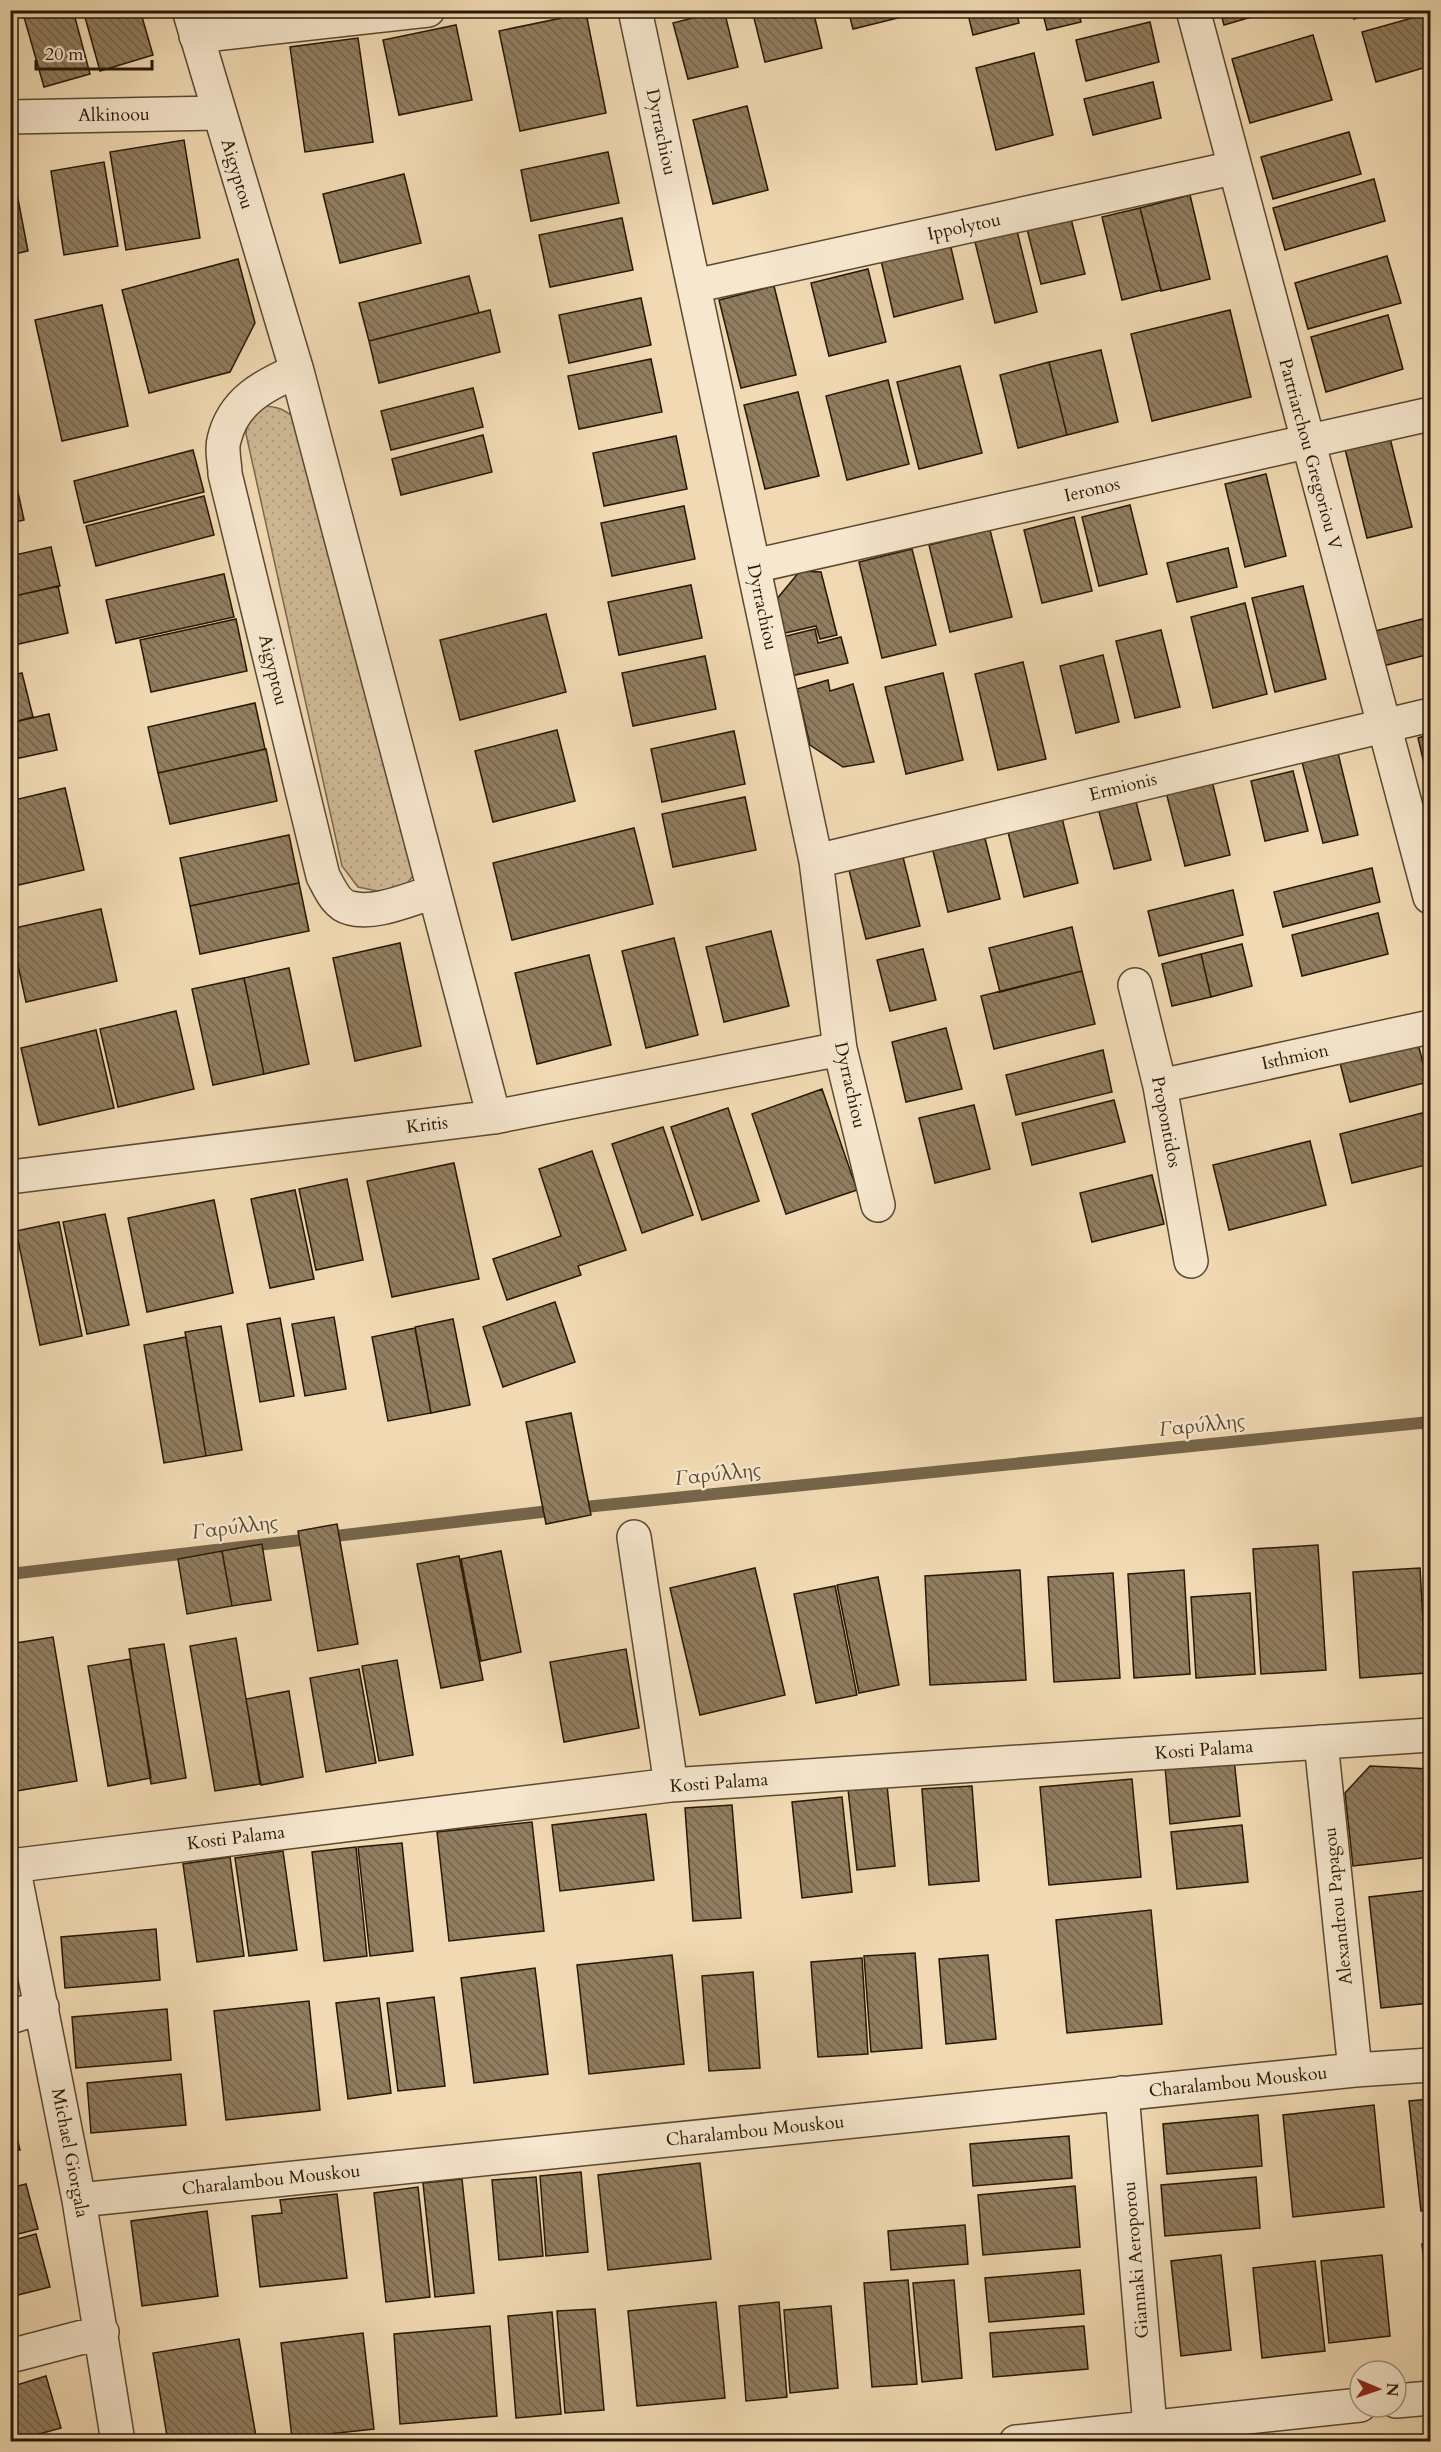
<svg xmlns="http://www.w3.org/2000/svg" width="1441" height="2452" viewBox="0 0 1441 2452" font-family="Cardo,serif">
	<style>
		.park { fill: url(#park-dots); stroke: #7a684c; stroke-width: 1.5 }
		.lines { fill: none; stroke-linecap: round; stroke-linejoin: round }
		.stream { stroke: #76654a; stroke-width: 12 }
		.building { fill: url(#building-back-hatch); stroke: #261804; stroke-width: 1.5 }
		.minor-casing { stroke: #594830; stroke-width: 36 }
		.minor { stroke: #f6e7ce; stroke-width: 33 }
		.labels { text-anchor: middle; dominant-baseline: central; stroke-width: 4.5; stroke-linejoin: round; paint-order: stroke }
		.street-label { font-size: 18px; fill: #261804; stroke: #f6e7ce }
		.water-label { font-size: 20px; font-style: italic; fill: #5c4b32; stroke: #f6e7ce }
	</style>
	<defs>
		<pattern id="park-dots" width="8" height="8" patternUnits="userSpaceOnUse" patternTransform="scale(1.5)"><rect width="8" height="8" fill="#ceb995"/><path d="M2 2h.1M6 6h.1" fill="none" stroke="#b19e7f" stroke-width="1.8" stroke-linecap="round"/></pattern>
		<pattern id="building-back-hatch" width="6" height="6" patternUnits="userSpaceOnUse" patternTransform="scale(1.5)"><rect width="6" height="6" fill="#907d5f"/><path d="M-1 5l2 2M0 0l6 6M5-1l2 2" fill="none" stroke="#75654c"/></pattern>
	</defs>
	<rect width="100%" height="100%" fill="#f1dab3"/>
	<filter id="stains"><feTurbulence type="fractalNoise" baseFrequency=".00333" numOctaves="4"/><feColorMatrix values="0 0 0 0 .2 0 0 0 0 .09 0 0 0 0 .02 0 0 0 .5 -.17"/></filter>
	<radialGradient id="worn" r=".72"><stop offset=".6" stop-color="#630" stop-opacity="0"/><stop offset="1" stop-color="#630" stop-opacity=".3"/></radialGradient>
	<path class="park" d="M261 406C279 406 286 410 299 422L421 866 405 886 387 893 358 887 342 866 246 434 248 417Z"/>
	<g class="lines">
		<path class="stream" d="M575 1508 1430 1422
			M10 1574 558 1510"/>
	</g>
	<path class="building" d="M22 10H73L90 74 44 87Z
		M83 10H140L153 55 100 71Z
		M724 10 738 67 688 79 673 23Z
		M752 10H813L822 48 765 62Z
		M848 10H921L922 12 853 29Z
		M967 10H1016L1019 23 973 35Z
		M1042 10H1078L1081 22 1047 30Z
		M1220 10H1275L1224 25Z
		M1352 10H1383L1354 19Z
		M586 13 606 113 520 131 499 31Z
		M1430 13V66L1376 82 1362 32Z
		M1150 22 1159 62 1086 81 1076 40Z
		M456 25 472 100 399 115 383 40Z
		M1313 35 1332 100 1250 123 1232 59Z
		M358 38 373 142 305 152 290 47Z
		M1034 53 1053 135 996 150 976 68Z
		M1153 82 1161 118 1093 135 1084 99Z
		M747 106 768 190 713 204 693 120Z
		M1349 132 1361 174 1273 199 1261 157Z
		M184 140 200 238 126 250 110 152Z
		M608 152 619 203 531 221 521 170Z
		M104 162 118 246 64 255 51 171Z
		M12 168 28 251 10 255V169Z
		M404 174 421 243 340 263 323 194Z
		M1374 179 1385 221 1285 250 1273 208Z
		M1190 195 1210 279 1161 291 1140 208Z
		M1140 208 1161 290 1122 300 1102 217Z
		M1070 215 1085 274 1041 284 1026 225Z
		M622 218 633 270 550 287 539 235Z
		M1017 231 1037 312 995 323 975 242Z
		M949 239 963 299 894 317 880 256Z
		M1387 256 1401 303 1308 329 1295 283Z
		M238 259 255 323 230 372 149 393 122 290Z
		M868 269 886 342 829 356 811 283Z
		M469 276 479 313 369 341 359 303Z
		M774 286 796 375 741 388 719 300Z
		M641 298 651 345 569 363 559 315Z
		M102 305 128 426 62 441 35 320Z
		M490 310 500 352 379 383 369 341Z
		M1230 310 1251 397 1152 421 1131 334Z
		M1388 315 1403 369 1326 392 1311 337Z
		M1101 350 1118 422 1067 435 1049 362Z
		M651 359 662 412 579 429 568 376Z
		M1049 362 1067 435 1018 448 1000 375Z
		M960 366 982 453 919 469 897 382Z
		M888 380 909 464 847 480 826 396Z
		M473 388 483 427 391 450 381 411Z
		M798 392 819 476 765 489 744 405Z
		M483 435 492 472 401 495 392 459Z
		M676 436 687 489 604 506 593 453Z
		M1390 438 1412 527 1367 538 1345 449Z
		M10 448 17 477 10 479Z
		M193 450 204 492 84 523 74 481Z
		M1266 474 1286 556 1245 567 1225 484Z
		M16 483 24 520 10 523V485Z
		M204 496 214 535 96 566 86 526Z
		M1130 505 1147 574 1099 586 1082 517Z
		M684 506 695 559 612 576 601 523Z
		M1074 517 1092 591 1042 603 1024 530Z
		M990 530 1012 617 950 632 929 545Z
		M51 547 60 586 10 597V556Z
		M1228 548 1237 587 1177 602 1167 563Z
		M912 549 936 645 882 658 859 562Z
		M800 571 821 572 837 635 820 639 816 626 785 633 776 600Z
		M224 574 234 617 116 643 106 600Z
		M691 585 702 638 619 655 608 602Z
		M58 586 68 633 10 646V597Z
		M1303 586 1326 679 1275 692 1252 598Z
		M1245 603 1267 694 1213 708 1191 617Z
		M546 614 566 692 460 720 440 640Z
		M1430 617V654L1383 666 1375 631Z
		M236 619 247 671 151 692 140 640Z
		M815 629 818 643 841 637 848 663 791 676 782 637Z
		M1161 630 1180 707 1135 718 1116 641Z
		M1103 655 1119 722 1076 733 1060 666Z
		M705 656 716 709 633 726 622 673Z
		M1023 662 1046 759 998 770 975 674Z
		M22 673 33 717 10 723V676Z
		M943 673 963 760 906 774 885 687Z
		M828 680 830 691 853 684 874 762 843 767 810 745 797 689Z
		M255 703 265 749 158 773 148 727Z
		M49 714 57 750 10 760V723Z
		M557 730 575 801 493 822 475 751Z
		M734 731 745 784 662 802 651 749Z
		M1430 734V789L1418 738Z
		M266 749 277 801 170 824 158 773Z
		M1338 753 1358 835 1323 843 1302 762Z
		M1293 771 1308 831 1265 841 1251 781Z
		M1212 781 1230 855 1185 866 1166 792Z
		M65 788 84 870 10 887V801Z
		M1134 794 1151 860 1114 869 1097 804Z
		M745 797 756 850 673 867 662 814Z
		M1061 814 1078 883 1024 897 1007 828Z
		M634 828 653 904 512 940 493 863Z
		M983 830 1000 899 948 912 931 843Z
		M289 835 299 883 190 906 180 858Z
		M902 853 920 926 866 939 848 866Z
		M1372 868 1380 902 1283 927 1274 892Z
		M299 883 309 931 200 954 190 906Z
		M1233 890 1243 935 1159 956 1148 911Z
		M101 909 117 981 26 1002 10 929Z
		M1378 913 1388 954 1302 976 1292 935Z
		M1072 927 1082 971 1000 992 989 948Z
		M771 931 789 1006 724 1022 706 947Z
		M674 938 698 1035 646 1048 622 951Z
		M400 943 421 1046 355 1061 333 958Z
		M1242 944 1252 986 1211 997 1201 954Z
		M923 949 936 1000 890 1011 877 960Z
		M1201 954 1211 997 1172 1006 1162 964Z
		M589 955 611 1045 537 1064 515 973Z
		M289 968 309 1064 264 1074 244 978Z
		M1082 971 1095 1024 994 1049 981 996Z
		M244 978 264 1074 213 1085 192 989Z
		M176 1011 194 1089 118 1107 100 1029Z
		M946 1028 962 1089 906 1102 892 1042Z
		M96 1030 114 1108 39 1125 21 1048Z
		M1416 1036 1428 1082 1350 1102 1338 1055Z
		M1103 1050 1112 1092 1016 1115 1006 1075Z
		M822 1089 857 1190 786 1214 752 1114Z
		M1114 1100 1125 1142 1032 1165 1022 1123Z
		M974 1105 990 1169 935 1183 919 1118Z
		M728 1108 759 1201 702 1220 671 1127Z
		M1430 1111V1164L1352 1183 1340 1134Z
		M663 1127 693 1215 642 1233 612 1144Z
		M1310 1141 1326 1205 1229 1230 1213 1165Z
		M592 1151 626 1250 578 1266 581 1275 507 1300 493 1259 561 1236 539 1169Z
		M454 1163 479 1279 392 1297 367 1181Z
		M1152 1175 1164 1224 1092 1242 1080 1193Z
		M347 1179 363 1260 316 1270 299 1189Z
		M295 1190 314 1279 270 1288 251 1199Z
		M214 1200 233 1293 147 1312 128 1218Z
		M105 1214 129 1325 87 1334 63 1222Z
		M59 1222 82 1336 40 1345 16 1231Z
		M555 1302 575 1362 503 1387 483 1327Z
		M334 1317 346 1389 305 1396 292 1324Z
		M280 1318 294 1396 260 1402 247 1324Z
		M453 1319 470 1405 431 1413 415 1327Z
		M221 1326 242 1450 206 1456 185 1332Z
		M415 1328 431 1413 388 1421 372 1337Z
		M186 1337 206 1456 164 1463 144 1345Z
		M571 1413 591 1515 546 1524 526 1422Z
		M337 1524 358 1644 318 1651 298 1531Z
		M262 1544 271 1600 232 1606 222 1551Z
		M1318 1545 1326 1670 1261 1674 1253 1549Z
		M222 1551 232 1606 187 1614 178 1559Z
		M501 1551 521 1652 481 1661 461 1559Z
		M459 1556 483 1680 441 1688 417 1564Z
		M755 1568 785 1695 700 1715 670 1588Z
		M1420 1568 1426 1673 1360 1678 1353 1572Z
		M1020 1570 1026 1680 930 1685 925 1576Z
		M1184 1570 1190 1674 1134 1678 1128 1574Z
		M1113 1573 1120 1678 1054 1682 1048 1577Z
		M878 1577 899 1685 859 1693 837 1585Z
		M835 1586 857 1695 816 1703 794 1594Z
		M1250 1593 1255 1674 1196 1678 1191 1597Z
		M53 1637 77 1781 10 1792V1644Z
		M236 1638 260 1784 215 1791 190 1646Z
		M164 1644 186 1778 151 1784 129 1649Z
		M626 1649 639 1728 564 1742 550 1662Z
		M130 1659 151 1778 108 1786 88 1666Z
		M397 1660 413 1755 379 1761 362 1666Z
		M359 1669 376 1763 326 1772 310 1678Z
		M289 1691 303 1777 261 1785 246 1699Z
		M1234 1759 1240 1816 1170 1824 1165 1766Z
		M1370 1766 1430 1769V1857L1353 1866 1345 1793Z
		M1132 1779 1141 1877 1049 1885 1040 1787Z
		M887 1785 895 1866 857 1870 848 1789Z
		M972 1786 979 1881 929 1885 922 1789Z
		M842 1797 852 1892 802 1898 792 1802Z
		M732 1805 741 1918 693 1921 685 1808Z
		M646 1814 654 1880 560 1891 552 1825Z
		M532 1822 544 1931 449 1941 437 1832Z
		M1242 1825 1248 1882 1177 1889 1171 1832Z
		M402 1843 413 1951 370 1956 358 1847Z
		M356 1847 367 1956 324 1961 312 1852Z
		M283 1851 297 1950 249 1956 235 1858Z
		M230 1857 244 1956 197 1962 183 1864Z
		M1430 1890V2003L1381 2008 1369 1897Z
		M1151 1910 1162 2024 1067 2033 1056 1920Z
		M156 1929 160 1980 65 1988 61 1937Z
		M915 1953 922 2048 871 2052 864 1956Z
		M672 1955 684 2064 589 2074 577 1965Z
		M988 1955 996 2039 946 2044 939 1959Z
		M862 1958 868 2054 818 2057 811 1962Z
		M535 1968 548 2074 474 2083 461 1978Z
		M753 1972 760 2068 709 2071 702 1976Z
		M434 1997 445 2086 398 2091 387 2003Z
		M379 1998 391 2093 348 2099 336 2003Z
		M309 2001 320 2110 226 2120 214 2011Z
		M167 2009 171 2060 76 2068 72 2017Z
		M181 2074 186 2125 91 2133 87 2083Z
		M1430 2099V2210L1421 2211 1409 2101Z
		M1374 2105 1384 2207 1293 2217 1283 2115Z
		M10 2109 20 2150 10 2152Z
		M1258 2115 1262 2166 1167 2174 1163 2124Z
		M1069 2136 1072 2178 973 2186 970 2144Z
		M700 2163 711 2259 608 2270 598 2175Z
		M581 2172 588 2252 546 2256 540 2176Z
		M536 2177 543 2256 499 2260 492 2180Z
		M1256 2177 1260 2228 1165 2236 1161 2185Z
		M462 2179 474 2293 435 2297 423 2183Z
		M26 2184 38 2229 10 2236V2188Z
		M1075 2186 1080 2247 983 2255 978 2195Z
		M418 2187 430 2297 386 2302 374 2193Z
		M337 2194 347 2278 260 2287 252 2216 282 2213 280 2200Z
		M207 2211 218 2296 142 2306 131 2221Z
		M965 2225 968 2264 891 2270 888 2231Z
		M36 2234 50 2287 10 2297V2241Z
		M1430 2243V2323L1422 2244Z
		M1221 2255 1231 2350 1181 2356 1171 2261Z
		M1382 2255 1390 2336 1329 2343 1321 2261Z
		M1315 2261 1325 2351 1262 2358 1253 2268Z
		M1080 2270 1084 2314 989 2322 985 2278Z
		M908 2280 917 2384 872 2387 864 2283Z
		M954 2280 962 2378 922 2382 913 2283Z
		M716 2302 725 2398 637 2406 628 2311Z
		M779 2302 787 2397 746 2401 739 2306Z
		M831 2306 838 2388 790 2393 784 2310Z
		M595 2309 604 2410 565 2413 557 2311Z
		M552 2312 561 2414 516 2418 508 2316Z
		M490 2326 497 2416 400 2424 394 2334Z
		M1084 2326 1088 2369 993 2377 990 2333Z
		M363 2333 374 2429 292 2438 281 2343Z
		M239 2339 257 2442H168L153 2353Z
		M46 2376 61 2428 10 2442V2387Z
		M1430 2433V2442H1399L1398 2439Z
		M1387 2436 1388 2442H1354Z"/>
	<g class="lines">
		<defs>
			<path id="minor" d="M189 10 297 371 494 1117
				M635 10 816 861 840 1049 878 1205
				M1193 10 1430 897
				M196 36 428 10
				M10 117 218 113
				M694 286 1233 168
				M297 371C264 385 233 401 224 440 221 450 225 463 225 474L323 876C329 887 336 905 350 908 376 915 409 899 434 892
				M754 566 1430 414
				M816 861 1430 715
				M1135 985 1160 1086 1191 1261
				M1160 1086 1430 1027
				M10 1177 494 1117 840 1049
				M634 1537 671 1785
				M1321 1742 1355 2070
				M10 1866 671 1785 1430 1735
				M13 1866 79 2200 118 2442
				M10 2017 42 2007
				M1122 2093 1150 2427
				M79 2200 1355 2070 1430 2065
				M10 2356 102 2332
				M1396 2401 1430 2398
				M1016 2442 1360 2405"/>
		</defs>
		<use href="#minor" class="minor-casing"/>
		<use href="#minor" class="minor"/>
	</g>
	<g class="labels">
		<g class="street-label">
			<text transform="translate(114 115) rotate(-1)">Alkinoou</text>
			<text transform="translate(661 132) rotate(78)">Dyrrachiou</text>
			<text transform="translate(237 174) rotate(73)">Aigyptou</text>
			<text transform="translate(964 227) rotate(-12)">Ippolytou</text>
			<text transform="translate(1310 454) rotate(75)">Partriarchou Gregoriou V</text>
			<text transform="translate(1092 490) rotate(-13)">Ieronos</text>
			<text transform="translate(762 607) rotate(78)">Dyrrachiou</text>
			<text transform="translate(273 670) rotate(76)">Aigyptou</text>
			<text transform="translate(1123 787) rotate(-14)">Ermionis</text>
			<text transform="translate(1295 1057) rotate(-12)">Isthmion</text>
			<text transform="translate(850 1085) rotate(77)">Dyrrachiou</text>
			<text transform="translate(1166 1122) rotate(79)">Propontidos</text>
			<text transform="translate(427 1125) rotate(-7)">Kritis</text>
			<text transform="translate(1204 1750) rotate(-4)">Kosti Palama</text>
			<text transform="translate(719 1783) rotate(-4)">Kosti Palama</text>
			<text transform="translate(236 1838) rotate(-7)">Kosti Palama</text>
			<text transform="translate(1338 1906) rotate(-96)">Alexandrou Papagou</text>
			<text transform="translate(1238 2082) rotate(-6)">Charalambou Mouskou</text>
			<text transform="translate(755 2131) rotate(-6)">Charalambou Mouskou</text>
			<text transform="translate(70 2153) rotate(79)">Michael Giorgala</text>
			<text transform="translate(271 2180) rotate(-6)">Charalambou Mouskou</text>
			<text transform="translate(1136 2260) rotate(-95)">Giannaki Aeroporou</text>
		</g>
		<g class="water-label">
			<text transform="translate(1202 1425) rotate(-6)">Γαρύλλης</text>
			<text transform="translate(718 1474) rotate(-6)">Γαρύλλης</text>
			<text transform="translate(235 1527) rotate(-7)">Γαρύλλης</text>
		</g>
	</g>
	<rect width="1441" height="2452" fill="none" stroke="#f1dab3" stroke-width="36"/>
	<rect x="12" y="12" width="1417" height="2428" fill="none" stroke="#261804" stroke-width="3"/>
	<rect x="18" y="18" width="1405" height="2416" fill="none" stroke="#261804" stroke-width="1.5"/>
	<g transform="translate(1378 2389) rotate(92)"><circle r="28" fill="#f6e7ce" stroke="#a3947d" stroke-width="1.5"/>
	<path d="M0-4.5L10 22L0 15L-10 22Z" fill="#8f2418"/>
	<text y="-9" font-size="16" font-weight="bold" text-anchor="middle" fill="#261804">N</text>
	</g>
	<path d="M36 60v9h116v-9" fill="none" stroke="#261804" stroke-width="3"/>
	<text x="45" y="60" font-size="18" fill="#261804" stroke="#f6e7ce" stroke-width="4.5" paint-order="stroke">20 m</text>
	<rect width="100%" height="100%" filter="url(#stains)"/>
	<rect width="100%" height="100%" fill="url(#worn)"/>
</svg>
